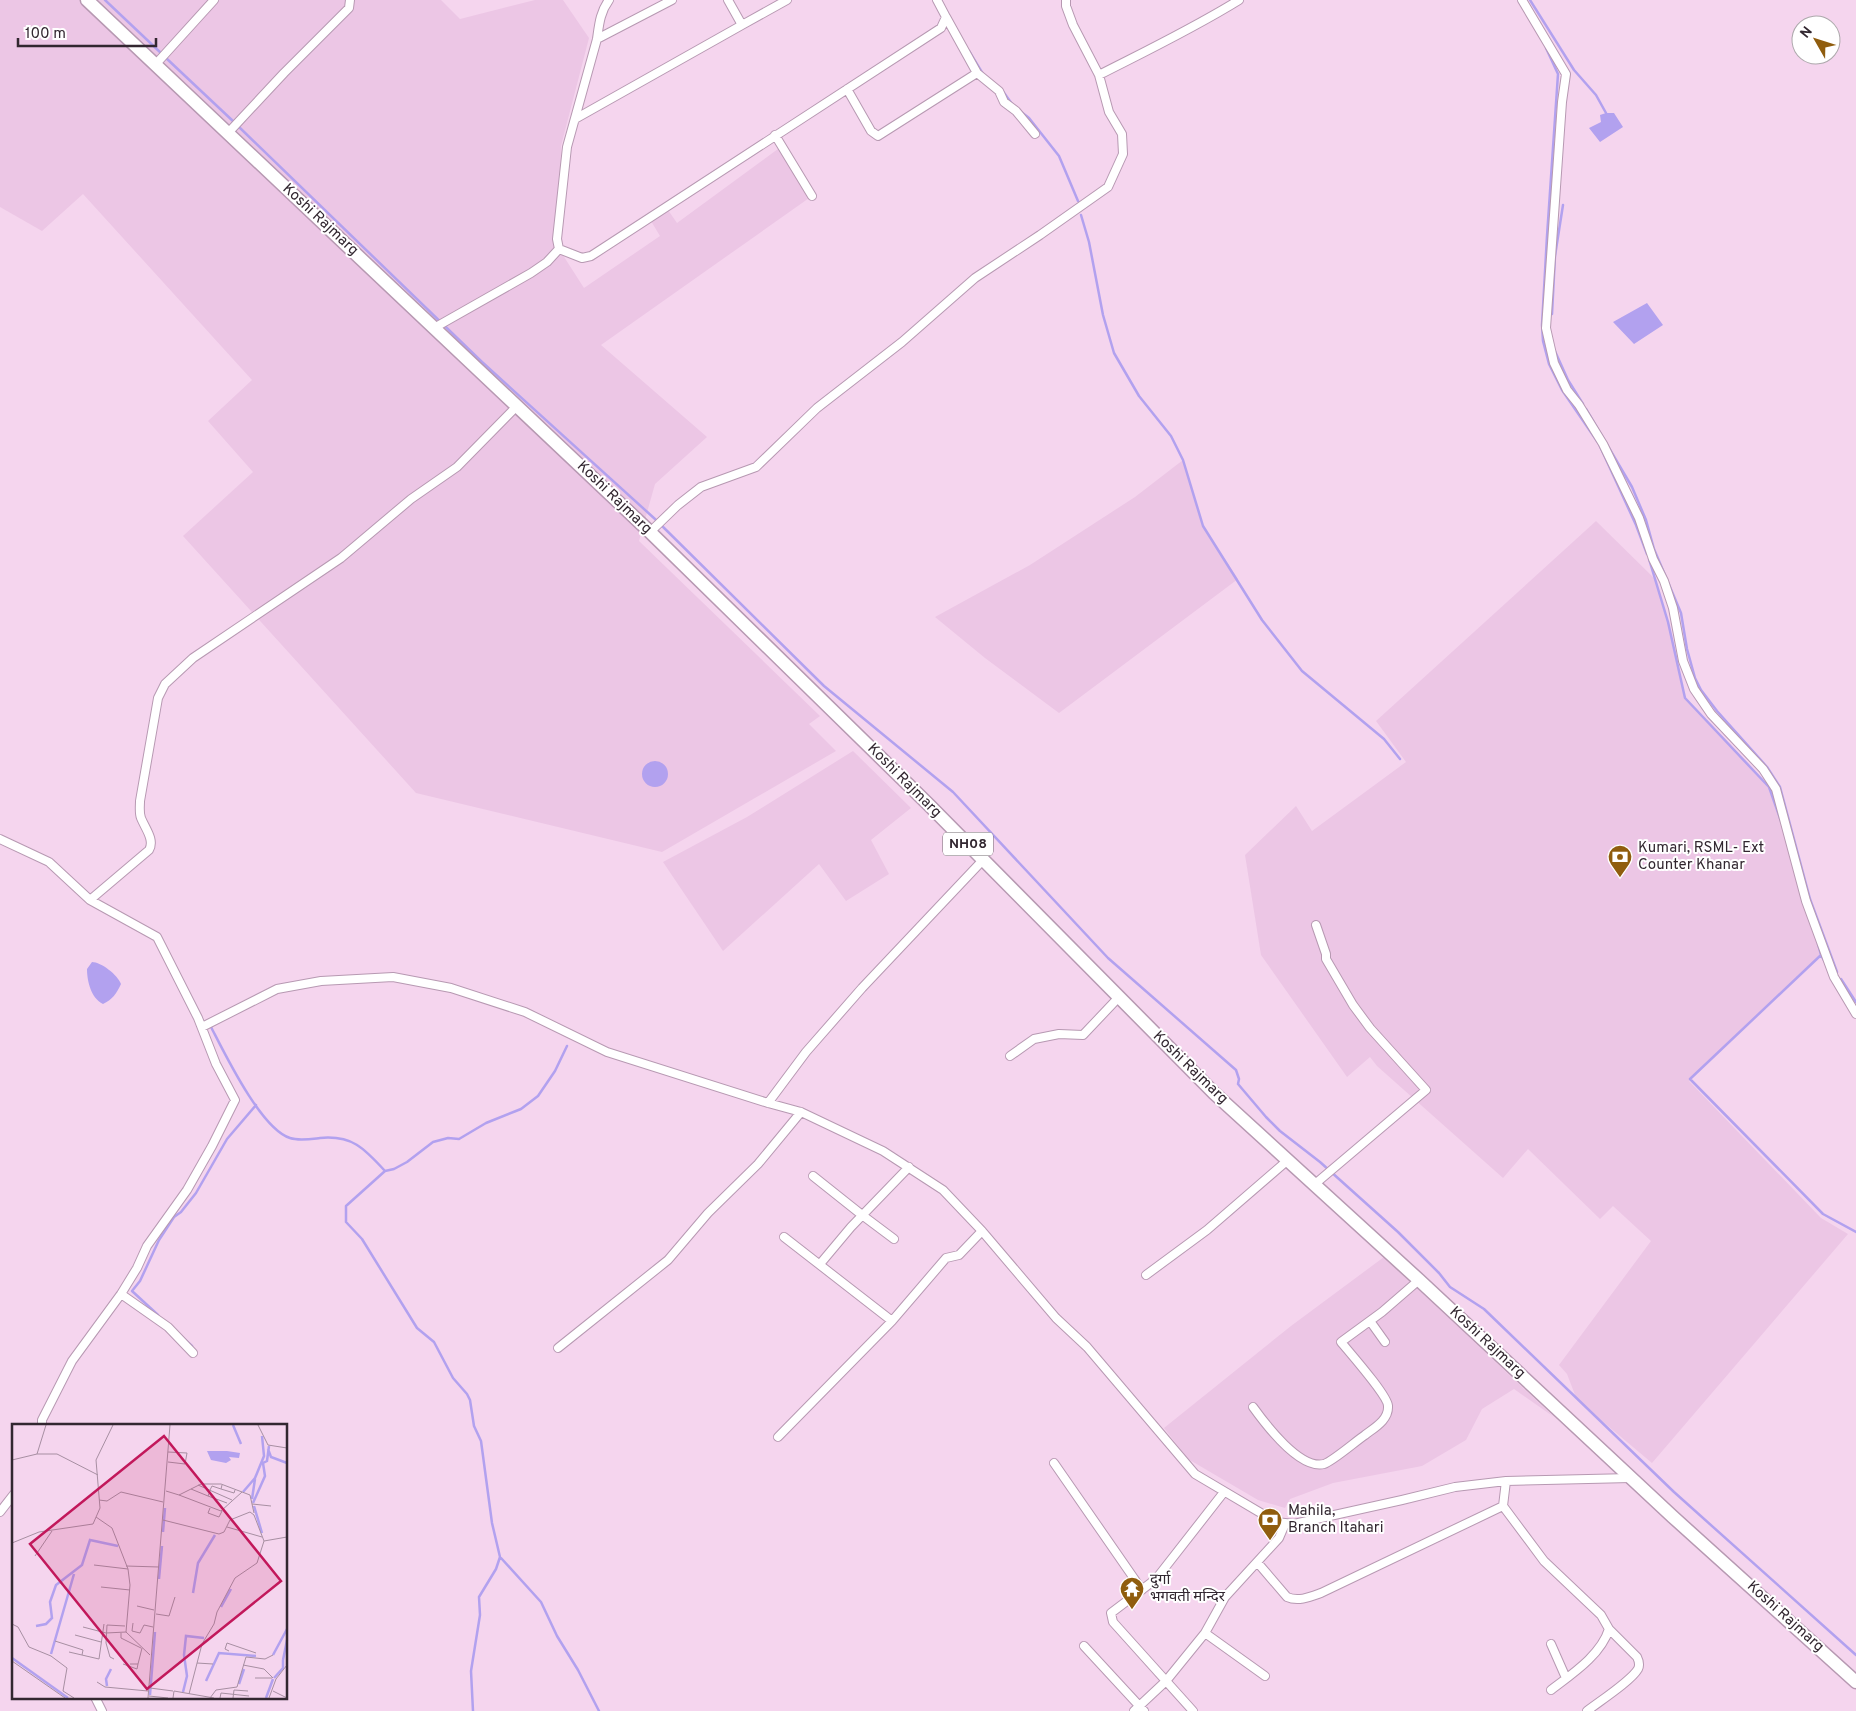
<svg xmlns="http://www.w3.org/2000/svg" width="1856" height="1711" viewBox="0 0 1856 1711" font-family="Overpass,'Noto Sans Devanagari',sans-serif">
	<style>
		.built { fill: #ecc6e5 }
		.water { fill: #b2a1ef }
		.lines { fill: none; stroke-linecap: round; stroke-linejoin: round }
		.stream { stroke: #b2a1ef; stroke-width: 2.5 }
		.minor-casing { stroke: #b799b2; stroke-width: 10 }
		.primary-casing { stroke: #b799b2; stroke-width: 15 }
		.minor { stroke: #fff; stroke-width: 8 }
		.primary { stroke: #fff; stroke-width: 12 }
		.labels { text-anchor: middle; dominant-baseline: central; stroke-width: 4; stroke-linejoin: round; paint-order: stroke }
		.shield { fill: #fff; stroke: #70686e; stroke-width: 1 }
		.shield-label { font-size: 14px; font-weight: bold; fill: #322730 }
		.street-label { font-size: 15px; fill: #322730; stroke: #fff }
		.poi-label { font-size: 15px; fill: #322730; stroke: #fff; text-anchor: start }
		.inset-river { fill: none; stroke: #b2a1ef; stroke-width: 2.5 }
		.inset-road { fill: none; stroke: #a78fa2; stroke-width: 1 }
		.view { fill: #c2185b; fill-opacity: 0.15; stroke: #c2185b; stroke-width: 2.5 }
		.inset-edge { fill: none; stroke: #322730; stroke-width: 2.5 }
	</style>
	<rect width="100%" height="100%" fill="#f5d5ee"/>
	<path class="built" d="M0 0H441L460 19 535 0H563L589 38 561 146 559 249 584 288 660 236 651 221 668 210 677 223 782 146 812 196 601 345 707 437 655 484 639 541 820 716 809 724 836 751 662 852 416 793 183 536 253 472 208 421 252 380 83 194 42 231 0 207Z
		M1183 460 1203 526 1238 579 1059 713 985 658 935 617 1030 565 1135 497Z
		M1596 521 1656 580 1668 622 1685 698 1769 787 1787 838 1817 937 1821 955 1689 1081 1821 1218 1848 1234 1652 1463 1577 1400 1567 1374 1559 1365 1651 1241 1613 1206 1600 1219 1528 1149 1503 1178 1377 1066 1370 1057 1347 1077 1261 955 1245 855 1296 806 1312 831 1406 762 1376 721Z
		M853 751 911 808 871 840 889 874 846 901 819 864 723 951 663 862 747 817Z
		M1384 1257 1554 1417 1514 1389 1482 1409 1466 1440 1422 1466 1333 1483 1290 1499 1285 1508 1258 1500 1188 1459 1164 1428 1291 1326Z"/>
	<path class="water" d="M1606 113H1614L1623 127 1600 142 1589 128 1601 122 1600 115Z
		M1647 303 1663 325 1634 344 1613 322Z
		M642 774a13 13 0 1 1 26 0a13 13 0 1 1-26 0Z
		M92 962C101 962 118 975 121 984 117 993 112 1000 103 1004 91 998 87 981 87 969Z"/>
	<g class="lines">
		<path class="stream" d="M105 0 162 54
			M1530 0 1574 70 1596 95 1606 113
			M1546 48 1558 74 1547 236 1542 325 1543 341 1549 364 1562 390 1599 444 1636 525 1647 554
			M969 51 983 74
			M166 58 234 122
			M1002 90 1012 104
			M1020 111 1029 118 1059 156 1078 201
			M239 127 482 362 655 519 824 686 953 792 1108 958 1236 1070 1239 1079 1238 1084 1266 1117 1280 1131 1320 1162 1398 1232 1439 1273 1450 1287 1484 1309 1674 1492 1856 1655
			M1081 215 1089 242 1103 315 1114 353 1139 396 1171 436 1183 460 1203 526 1262 620 1302 671 1384 739 1400 759
			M1552 314 1555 256 1563 205
			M1554 349 1568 380 1583 404
			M1586 409 1632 487 1646 520 1654 549 1681 613 1687 649 1695 678 1701 690 1717 711 1767 767 1780 787 1810 899 1837 972
			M1649 559 1668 622 1685 698 1769 787 1781 821
			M1818 944 1821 955 1826 964
			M1821 955 1690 1079 1823 1214 1856 1232
			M1841 979 1856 1002
			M211 1027C225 1054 261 1129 290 1138 299 1141 311 1139 320 1138 352 1135 364 1148 385 1171
			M158 1315 132 1291 140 1281 159 1240 174 1217 181 1212 196 1193 227 1139 256 1105
			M182 1337 192 1346
			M501 1558 541 1602 557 1636 578 1670 599 1711
			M473 1711 471 1671 480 1615 479 1597 496 1569 500 1557 492 1523 481 1441 474 1426 470 1400 467 1394 453 1378 434 1342 417 1328 362 1239 346 1222V1206L385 1171 394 1169 407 1162 433 1142 448 1138 459 1139 486 1123 521 1109 538 1096 555 1071 567 1046"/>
		<defs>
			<path id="minor" d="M728 0 742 25 787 0
				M1522 0 1566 74 1562 102 1546 328 1554 363 1567 390 1579 405 1603 444 1639 518 1653 559 1664 581 1673 608 1683 661 1694 689 1711 714 1763 769 1776 789 1806 901 1834 977 1856 1014
				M597 39 672 0
				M155 65 214 0
				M977 73 999 91 1004 102 1016 111 1035 134
				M1099 75C1146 51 1194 28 1239 0
				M847 89 871 131 878 136 977 73 946 17
				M575 119 742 25
				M228 133 284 73 349 8 350 0
				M775 135 812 196
				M559 249 582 258 591 256 941 28 946 17 937 0
				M434 328 531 273 547 262 559 249 557 239 567 147 597 39C599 25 600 12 609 0
				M650 532 678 505 701 487 756 467 817 408 902 342 975 278 1040 235 1108 187 1123 154 1122 134 1109 112 1099 75 1073 25 1066 6V0
				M0 839 49 862 90 900 157 937 198 1018 216 1064 235 1100 212 1146 187 1190 147 1246 137 1268 121 1294 72 1361 42 1420V1425
				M90 900 149 850C155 840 145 828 141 818 139 813 140 806 140 801L158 698 165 684 193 658 341 558 411 499 457 467 517 406
				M202 1027 277 989 321 981 393 977 451 988 525 1012 607 1052 768 1103 801 1112 883 1151 943 1190 982 1231 1056 1318 1087 1347 1195 1474 1276 1522 1294 1524 1402 1500 1455 1487 1506 1481 1631 1478
				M1010 1056 1034 1039 1059 1034 1083 1035 1119 997
				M768 1103 806 1052 862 988 983 860
				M813 1176 862 1215 894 1239
				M1315 1184 1426 1090 1370 1028 1353 1005 1326 959V954L1316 925
				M784 1237 892 1321
				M820 1264 851 1227 909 1167
				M1146 1275 1207 1230 1288 1160
				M121 1294 168 1327 193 1353
				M1370 1321 1385 1342
				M558 1348 668 1260 708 1213 758 1164 801 1112
				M1253 1407C1266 1425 1300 1470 1324 1464 1333 1461 1356 1441 1365 1435 1374 1428 1389 1420 1388 1406 1388 1396 1350 1353 1341 1342L1382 1312 1419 1280
				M778 1437 892 1321 946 1258 959 1255 982 1231
				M1054 1463 1142 1590
				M1506 1481 1503 1506 1544 1561 1601 1615 1609 1629C1601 1655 1572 1674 1551 1690
				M0 1512 14 1494
				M1257 1562 1287 1597C1298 1602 1310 1597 1321 1593L1503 1506
				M1205 1633 1265 1676
				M1551 1644 1566 1678
				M1084 1646 1144 1711
				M95 1697 102 1711
				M1134 1711 1166 1681 1205 1633 1225 1597 1279 1538 1285 1524
				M1193 1711 1113 1622 1111 1613 1156 1579 1224 1492
				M1587 1711C1600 1701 1631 1681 1638 1669 1640 1665 1639 1661 1637 1657L1609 1629"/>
			<path id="primary" d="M87 0 650 532 929 805 1214 1093 1419 1280 1673 1517 1856 1682"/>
		</defs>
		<use href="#minor" class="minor-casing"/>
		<use href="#primary" class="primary-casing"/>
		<use href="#minor" class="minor"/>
		<use href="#primary" class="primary"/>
	</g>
	<defs>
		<symbol id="bank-pin" viewBox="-11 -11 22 30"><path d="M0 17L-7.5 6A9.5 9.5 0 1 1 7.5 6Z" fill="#905d0e" stroke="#fff"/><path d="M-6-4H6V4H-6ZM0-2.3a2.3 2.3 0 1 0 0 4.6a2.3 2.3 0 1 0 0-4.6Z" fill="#fff"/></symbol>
		<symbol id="temple-pin" viewBox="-11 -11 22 30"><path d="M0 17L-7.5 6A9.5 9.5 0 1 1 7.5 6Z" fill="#905d0e" stroke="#fff"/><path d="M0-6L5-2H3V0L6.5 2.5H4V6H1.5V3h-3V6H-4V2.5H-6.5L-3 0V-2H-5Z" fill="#fff"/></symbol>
	</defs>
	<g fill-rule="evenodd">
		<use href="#bank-pin" x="1606" y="843" width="28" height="38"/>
		<use href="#bank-pin" x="1256" y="1506" width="28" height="38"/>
		<use href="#temple-pin" x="1118" y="1575" width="28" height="38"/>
	</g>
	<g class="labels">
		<rect class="shield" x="943" y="832.5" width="50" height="23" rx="4"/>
		<g class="shield-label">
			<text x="968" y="844">NH08</text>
		</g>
		<g class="street-label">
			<text transform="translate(320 220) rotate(43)">Koshi Rajmarg</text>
			<text transform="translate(614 498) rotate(44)">Koshi Rajmarg</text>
			<text transform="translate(904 781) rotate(45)">Koshi Rajmarg</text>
			<text transform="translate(1190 1068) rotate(44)">Koshi Rajmarg</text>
			<text transform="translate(1487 1343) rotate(43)">Koshi Rajmarg</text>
			<text transform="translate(1785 1617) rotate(42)">Koshi Rajmarg</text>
		</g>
		<g class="poi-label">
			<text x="1638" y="848">Kumari, RSML- Ext<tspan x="1638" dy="17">Counter Khanar</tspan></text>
			<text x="1288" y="1511">Mahila,<tspan x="1288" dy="17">Branch Itahari</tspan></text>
			<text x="1150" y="1580">दुर्गा<tspan x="1150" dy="17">भगवती मन्दिर</tspan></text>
		</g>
	</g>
	<g transform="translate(12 1424)">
		<rect width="275" height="275" fill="#f5d5ee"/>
		<path d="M195 27H215L228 29 227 34 217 33 219 36 214 39 199 36Z" fill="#b2a1ef"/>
		<path class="inset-river" d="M221 1 229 20M256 25 259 33 275 39M231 68 243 54 252 32 250 12M240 75 243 55M241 79 253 52 251 39 255 37 257 22M242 82 250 109M151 108 153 84M147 155 150 122M181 169 186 139 203 111M209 183 219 165M24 202 34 200 40 194 38 178 44 161 70 141 78 116 106 122M39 230 62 150M261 231 275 205M0 234 56 274M271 236 275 216M262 254 271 244V236M194 257 207 229 244 232M227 260 232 245M95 262 94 255 99 245M171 268 175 252 172 231 174 212 192 214M138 271 143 208M254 274 261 255"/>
		<path class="inset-road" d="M246 1 256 21 275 24M25 30 34 1M0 36 25 30H45L86 51M156 38 173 40 175 29 156 28M186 61 220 76M179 65 196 72M209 65 222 69 223 66M198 66 200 62 209 65 210 61M154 67 167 71 189 60H209L238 71 242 89M198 67 196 72 215 79M167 71 209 87 230 68M87 76 95 77 109 68 151 78M240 80 259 82M198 84 196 89 207 93 210 87M84 93 100 104 116 145 118 161 114 208 138 231M151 96 207 110 212 108 218 96 238 88 242 91 252 117 275 113M215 103 250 113M0 119 27 108 81 100 88 84 84 36 101 1M23 132 40 107M82 141 116 145M114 142 147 143M89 163 118 166M125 182 142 186M144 190 157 192 163 173M121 199 120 207 128 209 132 201 141 203M0 200 6 203 17 223 39 232 55 244 51 267 62 274M71 203 94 209 114 208M109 209V214L129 224M63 211 89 218M43 217 71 226 70 231M217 227 213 225 215 219 244 229M57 228 87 235 92 200M102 235 98 233 94 219 95 201 113 202M0 237 53 274M185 239 201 240M111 240 125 245 126 240M118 240H126L130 224M231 241 252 245 261 254M243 254H260M85 258 93 263 136 267M138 264 161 267M261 267 275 274M177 270 190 220 202 200 205 188 223 154 245 139 252 117M137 272 156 274M136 274 158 1M161 274 162 267 202 274M198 274 204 266 225 263 234 233 253 235 261 231M208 274 209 269 237 272M221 274 222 266 236 267M257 274 264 255 275 241"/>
		<path class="view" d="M152 12 269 157 135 265 18 120Z"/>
		<rect width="275" height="275" class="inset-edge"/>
	</g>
	<g transform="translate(1816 40) rotate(309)"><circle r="24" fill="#ffffff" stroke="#ada9ac"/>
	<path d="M0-4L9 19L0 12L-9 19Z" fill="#905d0e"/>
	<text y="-8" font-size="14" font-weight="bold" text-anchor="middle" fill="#322730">N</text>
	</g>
	<path d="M18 38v8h138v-8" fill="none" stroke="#322730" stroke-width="2.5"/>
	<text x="25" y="38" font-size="15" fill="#322730" stroke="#ffffff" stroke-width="4" paint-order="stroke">100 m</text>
</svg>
